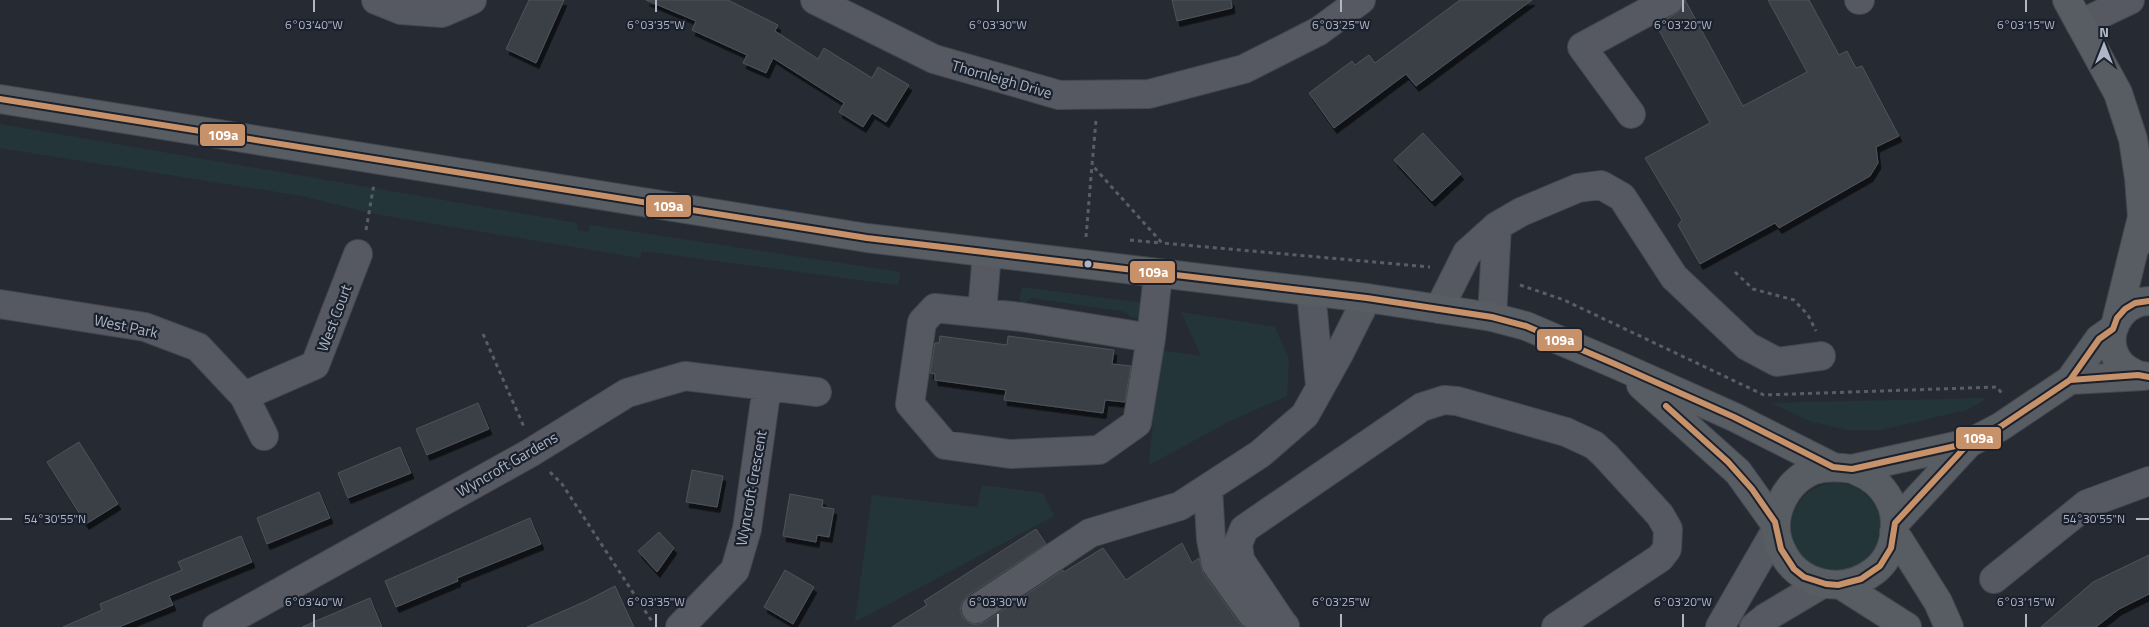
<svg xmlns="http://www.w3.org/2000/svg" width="2149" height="627" viewBox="0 0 2149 627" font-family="'Titillium Web',sans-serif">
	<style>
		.green { fill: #233538 }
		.building { fill: #3b4047; stroke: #4e535b; filter: url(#shadow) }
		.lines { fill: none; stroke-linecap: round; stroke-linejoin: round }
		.minor-casing { stroke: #44474e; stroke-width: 30 }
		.major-casing { stroke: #434850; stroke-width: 30 }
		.path { stroke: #595e64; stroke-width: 3; stroke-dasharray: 4 4; stroke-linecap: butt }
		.minor { stroke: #565961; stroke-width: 28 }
		.major { stroke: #585c63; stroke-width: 28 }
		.bus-1-casing { stroke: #1a212d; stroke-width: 10 }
		.bus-1 { stroke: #c7916a; stroke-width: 6 }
		.ticks { fill: none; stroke: #afb6c5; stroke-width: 2 }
		.bus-dot { fill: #afb6c5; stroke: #1a212d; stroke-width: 2 }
		.labels { text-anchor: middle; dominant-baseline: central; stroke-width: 4.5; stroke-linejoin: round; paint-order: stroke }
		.street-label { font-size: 15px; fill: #afb6c5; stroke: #1a212d }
		.ticks-label { font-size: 12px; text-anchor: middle; fill: #afb6c5; stroke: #1a212d; stroke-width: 4.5; stroke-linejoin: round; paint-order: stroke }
		.line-badge { stroke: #1a212d; stroke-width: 2 }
		.badge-label { font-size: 14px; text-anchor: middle; font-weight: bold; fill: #fff }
	</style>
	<defs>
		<filter id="shadow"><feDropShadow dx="3" dy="5.5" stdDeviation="0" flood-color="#0009"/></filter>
	</defs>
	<rect width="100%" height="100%" fill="#262b33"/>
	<path class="green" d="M0 124 577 223 578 230 589 232 590 225 900 272 898 285 642 251 640 258 375 214 302 196 0 148Z
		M1022 287 1143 303 1141 315 1138 318 1130 317 1126 312 1032 298 1023 304 1019 299Z
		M1181 312 1275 327 1289 359 1287 396 1230 421 1149 465 1159 350 1201 356Z
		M1987 398 1967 410 1880 430H1848L1812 422 1771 403Z
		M1791 528a45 45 0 1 1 90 0a45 45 0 1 1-90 0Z
		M982 485 1043 493 1054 516 855 622 872 495 977 507Z"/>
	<path class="building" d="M529 0H564L536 63 506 49Z
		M646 0H728L778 25 775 31 818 59 824 48 872 78 878 67 909 85 886 122 872 113 863 127 839 112 844 103 773 58 766 73 743 63 747 55 692 30 696 21Z
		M1172 0H1231L1232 8 1177 21Z
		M1460 0H1532L1416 86 1406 74 1334 128 1309 93 1352 61 1355 65 1369 55 1375 63Z
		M1685 0 1743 106 1807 72 1768 0H1809L1839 55 1847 51 1856 68 1862 66 1899 136 1876 147 1878 163 1870 176 1779 228 1775 223 1700 264 1678 225 1682 220 1645 158 1710 123 1656 25 1677 13 1682 8Z
		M1423 133 1461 174 1432 201 1394 160Z
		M940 336 1007 345 1008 336 1114 350 1112 364 1131 366 1125 402 1105 400 1103 413 1004 400 1006 390 935 380V374L930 373 935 343H939Z
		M478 403 489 429 427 455 416 429Z
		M79 442 118 504 86 524 47 462Z
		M400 447 411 473 348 498 338 473Z
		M692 470 723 476 717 507 686 502Z
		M319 492 330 518 267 544 257 518Z
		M790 494 823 500 822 507 834 509 829 537 817 535 816 542 783 536Z
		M530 518 541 544 457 578 458 581 396 607 385 581Z
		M1036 529 1046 544 967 596 962 602 960 610 963 618 969 623 977 625 985 622 1063 570 1064 572 1103 548 1126 580 1182 543 1192 563 1199 558 1203 573 1239 623 1244 627H892L927 605 924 601Z
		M659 532 674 548 657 572 638 551Z
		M241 536 252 562 169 596 173 605 119 627H63L102 610 100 604 182 570 178 562Z
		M2149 555V594L2119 609 2096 627H2041L2093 582Z
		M785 570 814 587 793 624 764 607Z
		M615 586 634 627H527L586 601Z
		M370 598 382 627H302Z"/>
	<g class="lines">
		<defs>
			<path id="minor" d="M376 0 401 10 442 13 472 0
				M815 0 934 59 1059 95 1149 94 1244 69 1319 31 1361 0
				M1859 0H1860
				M2080 24 2130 0
				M1631 114 1582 47 1669 0
				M1311 292 1320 385
				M0 304 145 327 198 347 244 396 264 436
				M1439 309 1467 253 1497 226 1521 212 1578 188 1601 185 1622 197 1674 277 1747 346 1777 362 1821 356
				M982 312 987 253
				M1492 317 1497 226
				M1151 338 1021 317 935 308 922 322 910 404 945 445 1010 454 1099 450 1137 423 1151 338 1158 275
				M244 396 315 365 358 254
				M1208 488 1211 539 1216 564 1252 614 1285 626
				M1994 579 2087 504 2149 481
				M976 609 1090 533 1180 506 1260 454 1305 415 1339 354 1367 298
				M217 627 530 453 627 393 685 376 817 392
				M680 627 735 570 747 529 767 386
				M1285 627 1240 560 1238 544 1244 529 1422 407 1444 400 1457 401 1566 432 1594 445 1605 455 1660 515 1668 529 1667 549 1660 558 1556 627
				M1720 627 1776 530
				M1754 627 1765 618 1822 584"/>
			<path id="major" d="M2067 0 2118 93 2133 139 2139 178 2142 217 2149 239
				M0 99 867 238 1367 298 1492 317 1526 326 1615 364 1734 417 1833 467
				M2117 318 2142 217
				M2138 375C2131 372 2124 368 2119 362 2101 337 2119 302 2149 301
				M2070 380 2144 376
				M1641 385 1738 472 1776 525
				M1852 469C1864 474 1875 479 1883 490 1902 513 1898 554 1873 572 1842 595 1797 586 1781 549 1767 519 1784 482 1814 470 1827 466 1839 467 1852 469L1969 443 2000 427 2070 380 2099 339 2113 329
				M1895 523 1969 443
				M1894 532 1938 602 1949 627
				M1841 585 1907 627"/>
		</defs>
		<use href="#minor" class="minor-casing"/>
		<use href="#major" class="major-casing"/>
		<path class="path" d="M1096 121 1092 165 1162 243 1430 267
			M366 230 374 184
			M1086 237 1092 165
			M1130 240 1161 243
			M1735 272 1753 289 1794 300 1808 315 1816 331
			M1520 285 1564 300 1764 395 1997 387 2003 395
			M483 334 524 427
			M550 472 562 484 653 623"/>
		<use href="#minor" class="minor"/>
		<use href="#major" class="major"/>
		<defs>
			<path id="bus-1" d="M0 99 867 238 1367 298 1492 317 1526 326 1615 364 1734 417 1833 467 1852 469 1969 443 2000 427 2070 380 2099 339 2113 329 2117 318 2125 309 2135 303 2149 301
				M2070 380 2138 375 2149 377
				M1666 406 1728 462 1752 489 1775 522 1781 549 1794 569 1804 577 1826 584 1838 585 1861 579 1880 566 1891 548 1895 523 1969 443"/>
		</defs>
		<use href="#bus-1" class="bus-1-casing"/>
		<use href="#bus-1" class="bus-1"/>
	</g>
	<path class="ticks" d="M314 0V12M656 0V12M998 0V12M1341 0V12M1683 0V12M2026 0V12M0 519H12M2136 519H2149M314 614V627M656 614V627M998 614V627M1341 614V627M1683 614V627M2026 614V627"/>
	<circle class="bus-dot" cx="1088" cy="264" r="4.5"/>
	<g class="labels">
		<g class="street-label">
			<text transform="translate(1002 79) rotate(16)">Thornleigh Drive</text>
			<text transform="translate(334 318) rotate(-69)">West Court</text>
			<text transform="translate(126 326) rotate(12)">West Park</text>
			<text transform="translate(507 464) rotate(-30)">Wyncroft Gardens</text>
			<text transform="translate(751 488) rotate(-80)">Wyncroft Crescent</text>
		</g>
	</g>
	<g class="ticks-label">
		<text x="314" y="29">6°03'40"W</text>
		<text x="656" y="29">6°03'35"W</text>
		<text x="998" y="29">6°03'30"W</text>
		<text x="1341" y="29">6°03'25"W</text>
		<text x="1683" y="29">6°03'20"W</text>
		<text x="2026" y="29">6°03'15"W</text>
		<text x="55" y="523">54°30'55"N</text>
		<text x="2094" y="523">54°30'55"N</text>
		<text x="314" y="606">6°03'40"W</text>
		<text x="656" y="606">6°03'35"W</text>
		<text x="998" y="606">6°03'30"W</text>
		<text x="1341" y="606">6°03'25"W</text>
		<text x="1683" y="606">6°03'20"W</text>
		<text x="2026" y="606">6°03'15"W</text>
	</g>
	<g class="line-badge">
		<rect x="199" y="123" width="47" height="24" rx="5" fill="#c7916a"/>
		<rect x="645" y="194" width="47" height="24" rx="5" fill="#c7916a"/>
		<rect x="1129" y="260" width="47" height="24" rx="5" fill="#c7916a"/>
		<rect x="1536" y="328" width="47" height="24" rx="5" fill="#c7916a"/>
		<rect x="1955" y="426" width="47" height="24" rx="5" fill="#c7916a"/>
	</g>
	<g class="badge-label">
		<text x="223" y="140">109a</text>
		<text x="668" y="211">109a</text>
		<text x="1153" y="277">109a</text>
		<text x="1559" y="345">109a</text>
		<text x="1978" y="443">109a</text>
	</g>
	<g transform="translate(2104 45)" stroke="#1a212d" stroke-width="4" paint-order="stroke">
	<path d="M0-4L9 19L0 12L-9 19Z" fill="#afb6c5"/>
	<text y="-8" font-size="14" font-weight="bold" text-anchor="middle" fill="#afb6c5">N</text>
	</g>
</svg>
